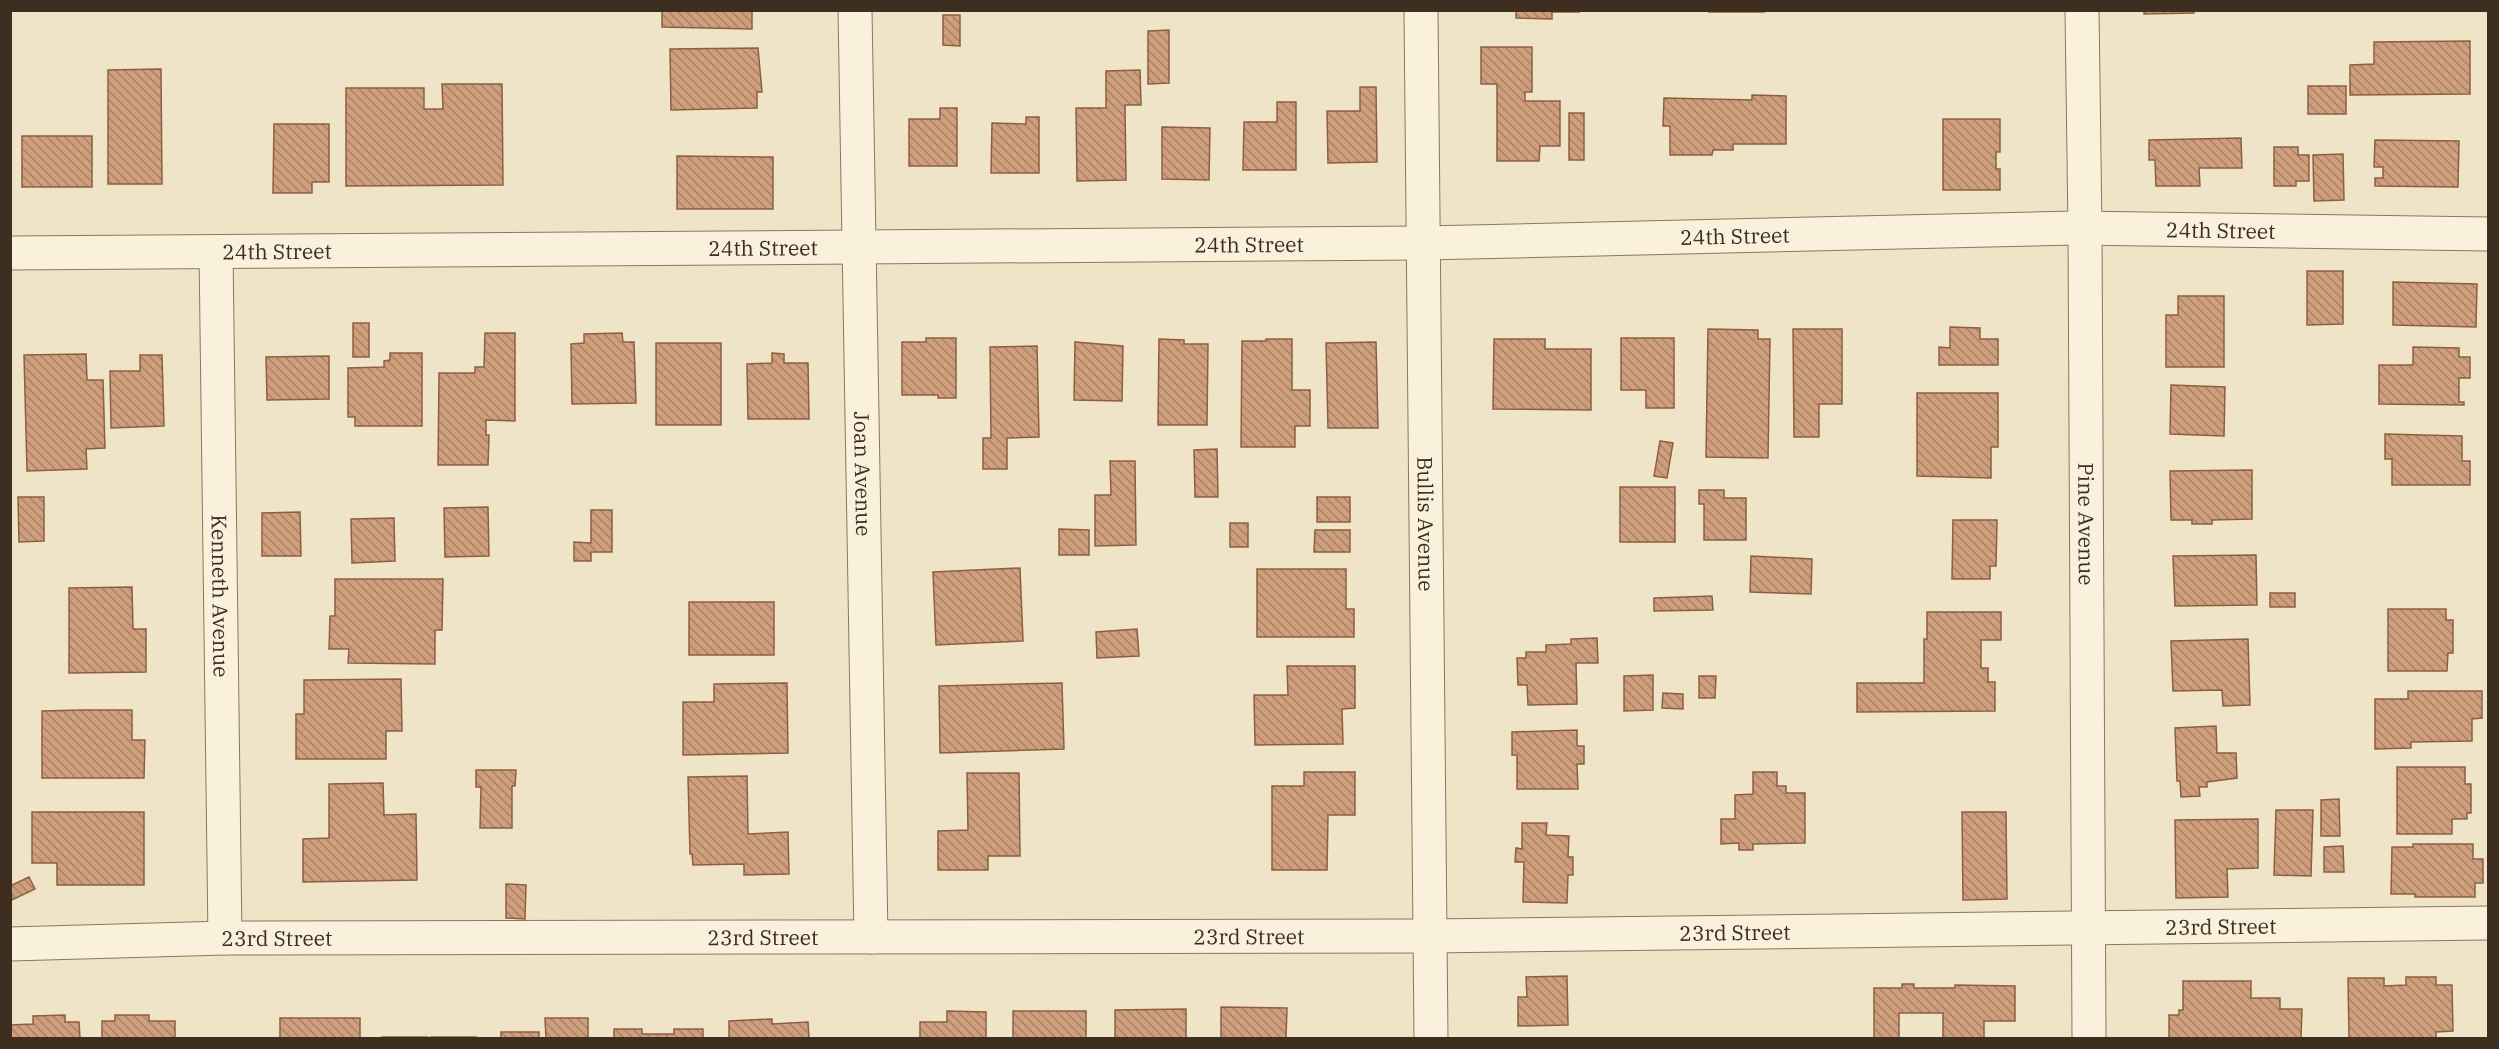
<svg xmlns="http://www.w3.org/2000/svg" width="2499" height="1049" viewBox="0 0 2499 1049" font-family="'IBM Plex Serif',serif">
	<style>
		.building { fill: url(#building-back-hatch); stroke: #8d5f41; stroke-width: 1.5 }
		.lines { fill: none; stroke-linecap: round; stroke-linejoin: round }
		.street-casing { stroke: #8d765c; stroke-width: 35 }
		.street { stroke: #faf1dc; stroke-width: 33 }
		.labels { text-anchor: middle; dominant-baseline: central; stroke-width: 4.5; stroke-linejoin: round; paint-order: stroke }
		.street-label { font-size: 21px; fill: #3d2e20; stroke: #f7eed8 }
	</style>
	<defs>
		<pattern id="building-back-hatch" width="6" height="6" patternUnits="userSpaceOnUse" patternTransform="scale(1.5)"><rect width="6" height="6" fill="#cf9f7d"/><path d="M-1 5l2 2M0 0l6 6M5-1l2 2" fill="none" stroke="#a98266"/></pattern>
	</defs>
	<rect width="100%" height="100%" fill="#f0e4c8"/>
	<path class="building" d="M662 10H752V29L662 27Z
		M1516 10H1579V12H1552V19L1516 18Z
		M1709 10H1764V12H1709Z
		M2144 10H2194V13L2144 14Z
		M943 15H960V46L943 45Z
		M1169 30V83L1148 84V31Z
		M2470 41V94L2350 95V65L2374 64V42Z
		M1481 47H1532V92H1525V101H1560V146H1540L1539 161H1497V84H1481Z
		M758 48 762 92H757V108L671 110 670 49Z
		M161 69 162 184H108V70Z
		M1140 70 1141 105H1125L1126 180 1077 181 1076 108H1106V71Z
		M442 84H502L503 185 346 186V88H424V109H443Z
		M2308 86H2346V114H2308Z
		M1360 87H1376L1377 162 1328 163 1327 111H1360Z
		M1752 95 1786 96V144H1733V150H1713L1712 155H1670V126H1663L1664 98 1752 100Z
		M1277 102H1296V170H1243L1244 122H1277Z
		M940 108H957V166H909V119H940Z
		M1569 113H1584V160H1569Z
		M1026 117H1039V173H991L992 123 1026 124Z
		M1943 119H2000V152H1996V169H2000V190H1943Z
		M274 124H329V182H312V193H273Z
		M1162 127 1210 128 1209 180 1162 179Z
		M22 136H92V187H22Z
		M2241 138 2242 168H2199L2200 186H2156L2155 160H2149V140Z
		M2375 140 2459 141 2458 187 2375 186V178H2383V167H2374Z
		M2274 147H2298V155H2309V181H2296V186H2274Z
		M2343 154 2344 200 2314 201 2313 155Z
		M677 156 773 157V209H677Z
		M2307 271H2343V324L2307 325Z
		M2393 282 2477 284 2476 327 2393 325Z
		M2178 296H2224V367H2166V315H2178Z
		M353 323H369V357H353Z
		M1950 327 1980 328V339H1998V365H1939V347L1950 348Z
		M1708 329 1758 330V339H1770L1768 458 1706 457Z
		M1793 329H1842V404H1819V437H1794Z
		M485 333H515V421L486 420V435H489L488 465H438L439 373H475V367H484Z
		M622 333 623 342H634L636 403 572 404 571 344 584 343V334Z
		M926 338H956V398H938V395H902V342H926Z
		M1621 338H1674V408H1646V390H1621Z
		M1159 339 1184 340V344H1208L1207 425H1158Z
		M1266 339H1292V390H1310V426H1295V447H1241L1242 341H1266Z
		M1494 339H1545V349H1591V410L1493 409Z
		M1075 342 1123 346 1122 401 1074 400Z
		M1376 342 1378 428H1328L1326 343Z
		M656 343H721V425H656Z
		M1037 346 1039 437 1007 438V469H983V438H991L990 347Z
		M2413 347 2459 348V357H2470V378H2459V402H2464V405L2379 404V365H2413Z
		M390 353H422V426H355V417H348V368L384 367V361L390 360Z
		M772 353 784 354V363H808L809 419H748L747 364 772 363Z
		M86 354 87 380H103L105 448 86 449 87 469 27 471 24 355Z
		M140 355H162L164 426 111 428 110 371H140Z
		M329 356V399L267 400 266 357Z
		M2171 385 2225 387 2224 436 2170 434Z
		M1917 393H1998V447H1991V478L1917 476Z
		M2385 434 2462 436V461H2470V485H2392V459H2385Z
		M1660 441 1673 443 1667 478 1654 476Z
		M1217 449 1218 497H1195L1194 450Z
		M1110 461H1135L1136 545 1095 546V495H1111Z
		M2252 470V519L2212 520V524H2192V520H2171L2170 471Z
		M1620 487H1675V542H1620Z
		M1699 490H1724V498H1746V540H1704V504H1699Z
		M18 497H44V541L19 542Z
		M1317 497H1350V522H1317Z
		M488 507 489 556 445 557 444 508Z
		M591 510H612V552H591V561H574V542L591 543Z
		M300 512 301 556H262V513Z
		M394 518 395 561 352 563 351 519Z
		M1953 520H1997L1996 566H1990V579H1952Z
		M1230 523H1248V547H1230Z
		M1059 529 1089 530V555H1059Z
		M1315 530H1350V552H1314Z
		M2256 555 2257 605 2175 606 2173 556Z
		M1751 556 1812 559 1811 594 1750 592Z
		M1020 568 1023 641 936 645 933 572Z
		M1257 569H1346V609H1354V637H1257Z
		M335 579H443L442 630H435V664L348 663 349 649H329L330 616H335Z
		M132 587 133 629H146V672L69 673V588Z
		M2270 593H2295V607H2270Z
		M1712 596 1713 610 1654 611V598Z
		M689 602H774V655H689Z
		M2388 609H2446V620H2453V653H2448L2447 671H2388Z
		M1927 612H2001V640H1981V668H1988V682H1995V711L1857 712V683H1924V639H1927Z
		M1137 629 1139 656 1097 658 1096 632Z
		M1597 638 1598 663H1576L1577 704 1528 705 1527 685H1518L1517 658H1526V652H1546V645L1571 644V639Z
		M2248 639 2250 705 2223 706 2222 690 2173 691 2171 641Z
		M1287 666H1355V708L1342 709 1343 744 1255 745 1254 695H1288Z
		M1653 675V710L1624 711V676Z
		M1699 676H1716L1715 698H1699Z
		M401 679 402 731H386V759H296V714H304V680Z
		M787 683 788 753 683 755V702H714V684Z
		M1062 683 1064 749 940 753 939 686Z
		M2408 691H2482V718L2472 719V741L2411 742V748L2375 749V699H2408Z
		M1663 693 1683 694V709L1662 708Z
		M82 710H132V740H145L144 778H42V711Z
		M2216 726 2217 753H2236L2237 778 2207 782V787H2199L2200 796 2181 797 2180 781H2177L2175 728Z
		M1577 730V746H1584V764H1577L1578 789H1517V755H1512V732Z
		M2397 767H2465V784H2471V813H2467V819H2452V834H2397Z
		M476 770H516L515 786H512V828H480L481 787H476Z
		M1304 772H1355V815H1328L1327 870H1272V786H1304Z
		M1753 772H1777V786H1786V793H1805V843L1753 844V850H1739V843L1721 844V819H1735V795L1753 794Z
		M967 773H1019L1020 856H988V870H938V831L968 830Z
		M747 776 748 834 788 832 789 874 744 875V864L693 865 692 854H690L688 777Z
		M383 783 384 815 416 814 417 880 303 882V839L329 838V784Z
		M2339 799 2340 836H2321V800Z
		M2276 810H2313L2311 876 2274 875Z
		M32 812H144V885H57V863H32Z
		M1962 812H2006L2007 899 1963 900Z
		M2258 819V868L2227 869 2228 897 2176 898 2175 820Z
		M1522 823H1547L1546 835 1569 836 1568 857H1573V875H1568L1567 903 1523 902 1524 862H1515L1516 848 1522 849Z
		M2413 844H2473V859H2483V883H2475V897H2415V894H2391L2392 847H2413Z
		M2343 846 2344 872H2324V847Z
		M29 877 35 889 12 900 10 886Z
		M506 884 526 885 525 919 506 918Z
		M1567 976 1568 1025 1518 1026V997H1527L1526 977Z
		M2406 977H2436V985H2452L2453 1031 2436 1032V1038H2349L2348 978H2384V986L2406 985Z
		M2183 981H2251V998H2280V1009H2302L2301 1038H2169V1015H2179V1010H2183Z
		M1902 984H1914V988H1955V985L2015 986V1021H1984V1038H1943V1013H1899V1038H1874V988H1902Z
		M1221 1007 1287 1008 1286 1038H1221Z
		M1186 1009V1038H1115V1010Z
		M947 1011 986 1012V1038H920V1022H947Z
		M1013 1011H1086V1038H1013Z
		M65 1015V1022H79L80 1038H10V1025L33 1024V1016Z
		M115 1015H149V1021H175V1038H102V1021H115Z
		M280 1018H360V1038H280Z
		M545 1018H588V1038H546Z
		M772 1019V1024L808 1022 809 1038H729V1021Z
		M614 1029H642V1034H674V1029H703V1038H614Z
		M501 1032H539V1038H501Z
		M382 1037H428V1038H382Z
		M431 1037H476V1038H431Z"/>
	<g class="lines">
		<defs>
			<g id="street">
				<path id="s1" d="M855 10 871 937"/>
				<path id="s2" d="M1421 10 1431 1038"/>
				<path id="s3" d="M2082 10 2085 230 2089 1038"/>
				<path id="s4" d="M216 252 225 938"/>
				<path id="s5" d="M10 253 1424 243 2074 228 2488 234"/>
				<path id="s6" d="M10 944 225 938 1430 936 2488 923"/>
			</g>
		</defs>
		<use href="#street" class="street-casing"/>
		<use href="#street" class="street"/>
	</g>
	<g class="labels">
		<g class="street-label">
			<text stroke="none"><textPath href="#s5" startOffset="2211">24th Street</textPath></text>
			<text stroke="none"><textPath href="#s5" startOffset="1725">24th Street</textPath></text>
			<text stroke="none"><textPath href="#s5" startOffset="1239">24th Street</textPath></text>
			<text stroke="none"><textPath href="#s5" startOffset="753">24th Street</textPath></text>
			<text stroke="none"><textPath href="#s5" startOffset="267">24th Street</textPath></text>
			<text stroke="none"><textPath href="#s1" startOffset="464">Joan Avenue</textPath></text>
			<text stroke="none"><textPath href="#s2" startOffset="514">Bullis Avenue</textPath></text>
			<text stroke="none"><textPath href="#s3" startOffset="514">Pine Avenue</textPath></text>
			<text stroke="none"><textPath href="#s4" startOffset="344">Kenneth Avenue</textPath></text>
			<text stroke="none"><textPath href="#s6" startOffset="2211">23rd Street</textPath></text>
			<text stroke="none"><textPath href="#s6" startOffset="1725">23rd Street</textPath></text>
			<text stroke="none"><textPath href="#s6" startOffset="1239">23rd Street</textPath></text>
			<text stroke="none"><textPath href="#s6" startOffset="753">23rd Street</textPath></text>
			<text stroke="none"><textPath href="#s6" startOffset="267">23rd Street</textPath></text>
		</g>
	</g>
	<rect width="2499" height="1049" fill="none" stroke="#3d2e20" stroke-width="24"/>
</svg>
